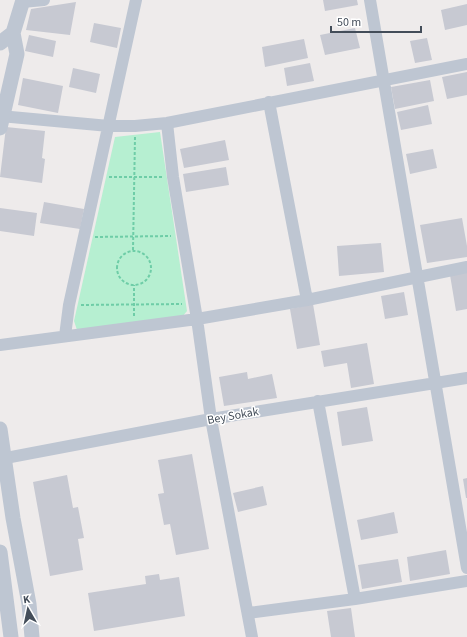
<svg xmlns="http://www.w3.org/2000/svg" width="467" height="637" viewBox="0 0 467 637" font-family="'Source Sans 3',sans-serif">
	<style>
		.green { fill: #b6efd1 }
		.building { fill: #c7c9d2 }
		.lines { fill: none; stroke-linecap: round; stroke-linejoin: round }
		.path { stroke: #6ecda7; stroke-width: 2; stroke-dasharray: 3 2; stroke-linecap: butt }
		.minor { stroke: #bec6d2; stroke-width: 12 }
		.tertiary { stroke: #bec6d2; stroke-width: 15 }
		.labels { text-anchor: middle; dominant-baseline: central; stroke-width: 3; stroke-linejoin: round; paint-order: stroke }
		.street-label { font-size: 12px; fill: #434d59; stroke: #fff }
	</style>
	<rect width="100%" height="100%" fill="#eeebeb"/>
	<path class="green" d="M160 132 187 311 182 317 77 330 74 321 115 137Z"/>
	<path class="building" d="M323 0H357L358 5 325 11Z
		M76 2 70 35 26 30 31 9Z
		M467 4V25L445 30 441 10Z
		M94 23 121 28 117 48 90 42Z
		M355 28 360 48 325 55 320 35Z
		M29 35 56 41 53 57 25 51Z
		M427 38 432 60 415 63 410 41Z
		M304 39 308 58 265 67 262 47Z
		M310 63 314 81 287 86 284 68Z
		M73 68 100 74 96 93 69 87Z
		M467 72V95L447 99 442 77Z
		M23 78 63 86 58 113 18 105Z
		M430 80 434 101 395 109 391 87Z
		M428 105 432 124 401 130 397 112Z
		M6 127 45 131 42 158 45 159 42 183 0 177Z
		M225 140 229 160 184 168 180 149Z
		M433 149 437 168 410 174 406 154Z
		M226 167 229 185 186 192 183 174Z
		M44 202 84 209 80 229 40 223Z
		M0 208 37 213 34 236 0 231Z
		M462 218 467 246V257L427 263 420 225Z
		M381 243 384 272 339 276 337 246Z
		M467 272V309L456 311 450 275Z
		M404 292 408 315 385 319 381 296Z
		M313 304 320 345 297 349 290 309Z
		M367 343 374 384 351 388 347 363 324 367 321 351Z
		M247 372 248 379 272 374 277 398 224 406 219 377Z
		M367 407 373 441 342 446 337 412Z
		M192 454 209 549 176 555 170 524 164 525 158 494 164 493 158 460Z
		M67 475 73 508 78 507 84 538 78 539 83 570 50 576 33 482Z
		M467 478V498H466L463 479Z
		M263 486 267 505 238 512 233 493Z
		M394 512 398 533 361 540 357 520Z
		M446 550 450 574 410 581 407 557Z
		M398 559 402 582 362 589 358 565Z
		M159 574 160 580 179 577 185 616 94 631 88 593 146 584 145 576Z
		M351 608 355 637H331L327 611Z"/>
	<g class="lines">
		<path class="path" d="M109 177H162
			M95 237 171 236
			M133 250 135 137
			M117 268a17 17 0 1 1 34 0a17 17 0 1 1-34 0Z
			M81 305 182 304
			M134 316V285"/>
		<path class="minor" d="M370 0 467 568
			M22 2 44 0
			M269 102 307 300
			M0 116 109 126H135L167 123 467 64
			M167 123 173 177 197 319 211 419 252 637
			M65 336 69 305 136 0
			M0 345 197 319 307 300 467 267
			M318 401 355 599
			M0 459 211 419 467 378
			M248 613 355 599 467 581"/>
		<path class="tertiary" d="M0 43 13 33
			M0 128 17 54 13 33 23 0
			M0 429 13 518 29 604 32 637
			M0 552 11 637"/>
	</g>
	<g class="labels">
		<g class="street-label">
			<text transform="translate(233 416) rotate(-10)">Bey Sokak</text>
		</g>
	</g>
	<g transform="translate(28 609) rotate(351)" stroke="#ffffff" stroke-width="3" paint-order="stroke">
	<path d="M0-3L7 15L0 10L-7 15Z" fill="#434d59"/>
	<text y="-6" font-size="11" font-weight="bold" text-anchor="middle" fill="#434d59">K</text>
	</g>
	<path d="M331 26v6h90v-6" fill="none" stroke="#434d59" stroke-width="2"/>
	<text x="337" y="26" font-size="12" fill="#434d59" stroke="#ffffff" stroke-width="3" paint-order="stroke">50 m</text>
</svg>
